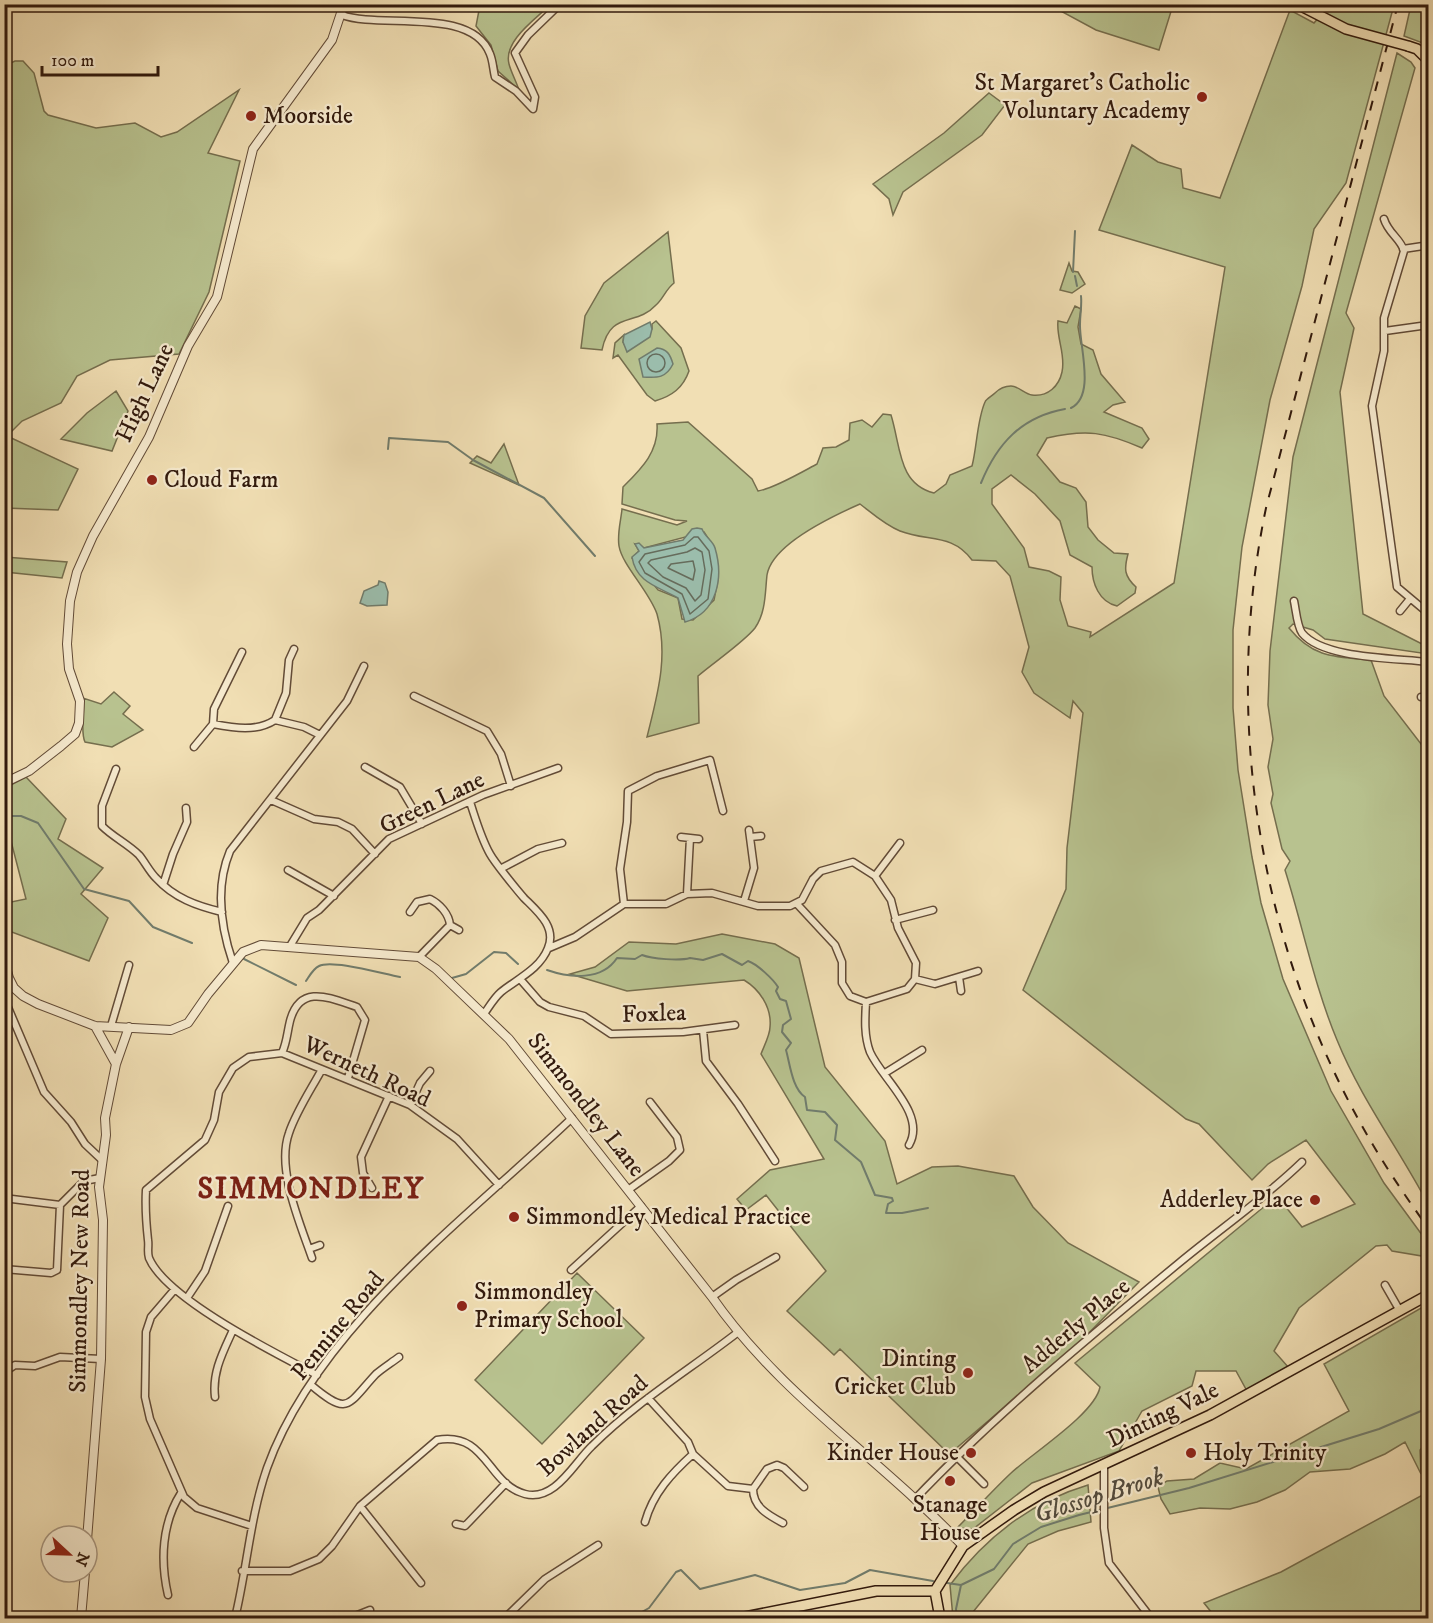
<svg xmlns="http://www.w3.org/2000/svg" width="1433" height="1623" viewBox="0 0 1433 1623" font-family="'IM FELL DW Pica',serif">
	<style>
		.green { fill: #b8c28f; stroke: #756e4e; stroke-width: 1.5; fill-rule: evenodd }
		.water { fill: #9bbdac; stroke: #717c6c; stroke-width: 1.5 }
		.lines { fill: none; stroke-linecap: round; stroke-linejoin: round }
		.shore { stroke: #666c5c; stroke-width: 1.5 }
		.stream { stroke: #717c6c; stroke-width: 2 }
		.minor-casing { stroke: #624b37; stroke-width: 9 }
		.tertiary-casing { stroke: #624b37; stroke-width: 10 }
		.primary-casing { stroke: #321a0d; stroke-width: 12 }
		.minor { stroke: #f6eace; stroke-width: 6 }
		.tertiary { stroke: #f6eace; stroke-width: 8 }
		.primary { stroke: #f1dfb4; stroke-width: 9 }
		.rail { stroke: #321a0d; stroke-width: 2; stroke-dasharray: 10 10; stroke-linecap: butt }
		.primary-bridge-casing { stroke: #321a0d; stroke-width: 12; stroke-linecap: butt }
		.primary-bridge { stroke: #f1dfb4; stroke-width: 9 }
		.poi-dot { fill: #8f2418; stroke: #f6eace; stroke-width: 2 }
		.labels { text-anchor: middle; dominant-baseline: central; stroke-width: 4.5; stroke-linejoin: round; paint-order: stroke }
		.poi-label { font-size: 24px; fill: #321a0d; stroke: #f6eace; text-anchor: start }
		.street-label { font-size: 24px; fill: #321a0d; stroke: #f6eace }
		.water-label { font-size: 26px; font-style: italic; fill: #524b3d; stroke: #f6eace }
		.district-label { font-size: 30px; font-weight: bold; letter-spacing: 1.5px; fill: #7a1f14; stroke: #f6eace }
	</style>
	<rect width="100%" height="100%" fill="#f1dfb4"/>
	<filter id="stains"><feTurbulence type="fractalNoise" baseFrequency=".00333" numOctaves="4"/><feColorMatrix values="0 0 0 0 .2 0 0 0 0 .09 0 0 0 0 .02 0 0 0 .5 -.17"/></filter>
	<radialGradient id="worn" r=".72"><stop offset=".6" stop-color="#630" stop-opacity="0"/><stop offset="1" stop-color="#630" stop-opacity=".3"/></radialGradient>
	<path class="green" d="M480 5H550C536 19 503 41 509 64 511 72 516 81 519 90L498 71 491 45 476 26Z
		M1056 5V4L1173 5 1159 50 1096 30 1055 8Z
		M1317 5H1394L1346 183 1314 229 1302 286 1270 400 1242 547 1233 630V708L1238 770 1252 857 1261 903 1283 979 1331 1091 1384 1183 1428 1243V1257L1392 1251 1387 1245 1376 1246 1299 1308 1274 1351 1289 1368 1247 1391 1236 1371H1196L1192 1386 1142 1411 1119 1451 1032 1483 973 1529 957 1528C975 1510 992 1491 1010 1474 1031 1454 1095 1414 1100 1387L1075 1363 1277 1196 1302 1227 1355 1204 1306 1140 1268 1164 1252 1180 1199 1124 1186 1119 1023 990 1066 889 1067 848 1083 713 1073 701 1070 718 1034 693 1022 672 1029 647 1010 576 996 561 972 560C952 533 928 542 900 531 885 525 873 514 860 504 835 515 772 544 767 575 765 593 766 612 755 628 744 642 713 663 698 676L699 723 647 737C657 696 669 657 657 614 649 591 622 565 619 546 617 534 621 520 622 509L677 525 687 521 675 520 622 504 623 487C641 469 659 452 657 424L688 422 752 479 758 491C773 489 802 472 817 464L823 448 836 447 849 440 850 423 862 420 872 427 883 414 891 415C901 447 898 484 934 493L946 484 950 475 972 466C977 447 977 420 985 402 986 399 992 396 995 393 999 389 1005 386 1011 386 1018 386 1025 394 1032 395 1048 397 1059 386 1062 372 1066 354 1056 338 1058 321L1067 323 1075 306 1081 309 1078 327 1081 344 1093 350 1101 374 1125 402 1113 405 1104 412 1142 428 1149 439 1142 448C1105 432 1087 429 1047 438L1037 455 1060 482 1076 488 1086 502 1088 527 1098 540 1114 553 1128 554C1124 569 1124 576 1136 587L1135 593 1117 606C1099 602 1092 583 1092 567L1070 555 1060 521 1035 494 1011 475 992 489V504L1024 548 1029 567 1049 571 1061 577 1060 600 1068 626 1091 632 1090 637 1174 583 1225 267 1099 230 1132 145 1158 162 1181 169 1183 188 1220 198 1290 10 1314 23 1326 9ZM704 532 715 549 718 579 714 600 693 620 682 619 678 598 658 590 632 558 639 551 635 544 644 548Z
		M1411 5H1428V45L1404 36Z
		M1397 53 1411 62 1415 68 1346 313 1354 328 1340 392 1363 614 1428 647V654L1325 639 1313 630 1293 624 1289 628C1313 658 1335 657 1371 660L1384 696 1428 753V1204C1399 1149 1361 1099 1337 1040 1314 985 1303 927 1285 870L1290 861 1282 849 1271 803 1273 794 1268 767 1273 739 1268 705 1270 651 1293 457Z
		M15 61H23L34 73 44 111 48 115 96 128 135 123 161 137 177 132 239 90 208 153 240 161 209 292 179 354 110 360 77 376 61 403 22 421 7 436 78 469 58 510 5 508 4 66Z
		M989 93 1005 105 982 135 903 192 893 215 889 199 873 184 944 133Z
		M668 232 674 283C666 289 663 299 656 305 636 327 610 310 602 350L581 348 585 316 604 283Z
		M1069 263 1072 271 1078 272 1085 284 1072 293 1060 290Z
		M656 321 681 348 689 371C683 388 672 396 655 401L647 395 618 355 613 358 615 343 624 335 623 342 628 351 652 329V324Z
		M116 391 128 411 112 451 61 439 87 413Z
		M504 444 519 485 470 463 477 456 491 463Z
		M4 557H5L67 562 62 578 5 572Z
		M114 692 130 706 123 714 143 730 112 747 85 742C80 732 85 712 83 698L101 704Z
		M26 777 66 819 58 839 103 868 81 894 108 918 89 961 9 931 6 903 26 899 5 818V788Z
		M722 934 775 944 799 958 825 1067 885 1141 897 1184 932 1167 958 1166 1014 1176 1033 1207 1068 1243 1139 1282 1075 1347 953 1451H946L840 1349 834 1355 787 1311 826 1271 766 1195 746 1210 737 1199 770 1170 824 1159 761 1054C764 1046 770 1035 770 1027 772 1007 759 989 744 980L627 991 570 974 595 967 629 942 676 944Z
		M577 1273 644 1338 542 1444 475 1380Z
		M1428 1304V1441L1420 1450 1421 1474 1405 1442 1385 1454 1350 1469 1310 1472 1285 1490 1257 1502 1230 1509 1200 1508 1170 1514 1161 1499 1158 1487 1167 1481 1194 1479 1220 1463 1246 1469 1349 1411 1324 1364Z
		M1088 1485 1091 1522 1058 1531 1028 1544 973 1612 974 1618H953L950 1585C985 1538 1031 1502 1088 1485Z
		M1428 1492 1426 1573 1428 1571V1618H1216L1204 1603 1281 1572Z"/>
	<path class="water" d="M650 322 652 329 650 337 627 352 623 342 624 335Z
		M657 348C667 349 670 354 673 364 666 378 658 378 643 377L639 359Z
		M697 528 702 529C705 537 713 541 715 548 724 578 717 613 685 622L678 598C659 587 636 583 632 557L639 551 635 544 639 543 644 548 683 540 692 529Z
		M379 581 385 583 388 592 387 605 367 606 360 603 364 591 378 585Z"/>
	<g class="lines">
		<path class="shore" d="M647 363a9 9 0 1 1 18 0a9 9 0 1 1-18 0Z
			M694 537H698L709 551 712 569 708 599 690 614 682 594 645 573 639 562 645 554 685 545Z
			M695 548 702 552 705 570 701 595 695 601 686 588 663 577 648 563 651 560 687 552Z
			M693 561 695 570 693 580 668 568 671 564Z"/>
		<path class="stream" d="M1073 272 1075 231
			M1075 276 1077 286
			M1071 408C1096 396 1079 345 1080 324 1080 314 1082 306 1081 296
			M388 449 389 438 448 442 473 460
			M473 460 544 498 595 556
			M981 483C997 444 1021 417 1065 409
			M4 816H21L38 823 84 889 129 901 153 927 192 943
			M244 959 296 985
			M547 970C570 978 602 981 617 958L635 959 642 955C652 959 680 961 690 958L703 960 722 954 742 965 748 961C757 964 773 979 778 987L776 991 780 999 786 1001 791 1019 783 1025 782 1032 791 1043 786 1050C790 1064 792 1088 805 1097L807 1110 825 1112 837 1125 835 1140 861 1162 875 1195 892 1198 893 1201 888 1204 886 1213H902L928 1208
			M452 978 466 974 494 952 506 953 518 964
			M306 981C310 975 313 969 319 966 332 959 383 974 400 977
			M947 1583 961 1585
			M631 1618 649 1608 676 1572 681 1570 700 1589 755 1575 800 1590 845 1583 870 1570 933 1581
			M957 1618 956 1609 961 1585 994 1569 1013 1544 1041 1527 1079 1515 1189 1488 1379 1429 1428 1408"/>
		<defs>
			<path id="minor" d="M342 15C379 29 472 6 490 54 493 61 493 69 495 77L516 91 533 109 535 97 515 53 528 35 560 4
				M1384 219C1388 233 1401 239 1404 251L1384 318V351L1372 406 1397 587 1428 613
				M1403 249 1423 246
				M1385 331 1428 325
				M1294 601C1296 610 1297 626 1302 633 1323 659 1396 658 1428 662
				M1400 611 1409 600
				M414 696 487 731 501 754 511 786
				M1421 697H1428
				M275 720 286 693 289 660 294 649
				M213 724 214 709 242 652
				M194 747 213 724C234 728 257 732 275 720L304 727 320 735
				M365 767 400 787 422 824
				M116 769 102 806V826C113 837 128 844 139 855 145 862 149 871 156 878 174 898 197 906 222 912
				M271 800 314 819 338 822 352 829 375 854
				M470 802C476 820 481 838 490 854 495 863 517 890 524 898 537 911 557 927 548 948 540 969 517 979 501 992 494 998 489 1007 484 1014
				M681 837 699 839
				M750 837 761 836
				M502 868 538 849 562 843
				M288 870 334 896
				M875 876 900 843
				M163 885 173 854 187 822 186 808
				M687 894 690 838
				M744 901 754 868 749 830
				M624 904 620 869 627 822 628 791 657 776 710 760 723 811
				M410 912 417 902 430 899C440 904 449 914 450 925L419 957
				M895 920 933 910
				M450 925 459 930
				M290 946 307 918 319 910 389 839 483 795 558 768
				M549 948 575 937 624 904H666L687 894 712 893 758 906H790L802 900 813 879 821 871 853 862 875 876 891 900 898 928 916 963 915 979 907 989 866 1002 850 996 842 983V962L835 945 797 904
				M233 963C221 928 215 887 230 851L347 701 364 666
				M959 977 961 991
				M520 979 540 1002 549 1007 584 1016 611 1034 683 1032 735 1025
				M915 979 935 984 978 971
				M4 998 44 1092 71 1122 85 1144 102 1160
				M866 1002C865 1019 864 1036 870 1052 882 1079 927 1114 909 1145
				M111 1026 129 965
				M703 1030 706 1061 738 1104 775 1161
				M282 1053C287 1042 287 1033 290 1021 300 983 330 998 357 1007L365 1020 348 1078
				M885 1073 922 1050
				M410 1105 420 1083 430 1071
				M372 1188 363 1173 361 1157 389 1096
				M628 1190 669 1161 680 1150 677 1137 650 1102
				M4 1198 60 1205
				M309 1249 320 1245
				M312 1258C300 1223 276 1169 289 1133 296 1112 310 1091 321 1071
				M4 1269 51 1273 57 1270 60 1205 84 1181 100 1178
				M571 1270 641 1206
				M1385 1285 1400 1311
				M175 1289 151 1317 146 1332 145 1397 150 1419 184 1497 197 1508 252 1526
				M712 1297 736 1280 776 1257
				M187 1298 205 1271 228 1206
				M317 1375C277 1354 166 1299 149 1258 147 1252 149 1246 148 1240 146 1222 145 1208 146 1190L205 1140 214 1120 219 1092 233 1068 249 1057 282 1053 410 1105 457 1139 499 1185
				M4 1377 6 1371 15 1365 35 1366 60 1357 101 1359
				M311 1385C349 1417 347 1405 376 1374 383 1368 391 1363 399 1357
				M215 1397C212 1372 223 1352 233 1330
				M693 1454 728 1486 753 1489C753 1507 768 1515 783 1523
				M956 1456 984 1484
				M1104 1466V1528L1109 1563 1151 1618
				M753 1489 767 1469 777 1465 784 1468 804 1487
				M915 1499C996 1414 1088 1338 1179 1263 1220 1229 1264 1199 1302 1162
				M360 1506 421 1583
				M645 1522C653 1493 672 1473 693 1454L688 1442 648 1398
				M456 1524 465 1526 506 1483
				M242 1571H290L319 1559 332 1546 360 1506 437 1440C487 1431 487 1484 525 1494 555 1502 574 1463 592 1446 635 1403 689 1370 737 1333
				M168 1595C160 1560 162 1523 181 1493
				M235 1618C247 1569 250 1517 267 1468 317 1328 467 1218 572 1118
				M350 1618 370 1610
				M505 1618 545 1579 598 1545"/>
			<path id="tertiary" d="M4 783 29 771 61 746 75 734 79 723 80 701 69 669 67 644 70 601 77 572 93 536 149 437 188 346 217 297 253 149 332 40 344 4
				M4 960 9 978 14 988 23 996 38 1004 95 1026 171 1030 188 1023 208 994 243 952 261 945 419 957 436 969 509 1039 712 1297C780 1395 882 1460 963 1546
				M95 1026 116 1064
				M87 1540 101 1359 103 1220 99 1187 106 1135 105 1118 116 1064 129 1027
				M81 1618 85 1572"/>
			<path id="primary" d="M1408 46 1417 49 1428 60
				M935 1591 963 1546 1014 1510 1044 1492 1210 1415 1428 1295
				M935 1591 940 1618
				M740 1618 876 1591H935"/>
		</defs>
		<use href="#minor" class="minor-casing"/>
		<use href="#tertiary" class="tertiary-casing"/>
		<use href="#primary" class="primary-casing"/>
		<use href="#minor" class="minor"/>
		<use href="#tertiary" class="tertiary"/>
		<use href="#primary" class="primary"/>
		<path class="rail" d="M1398 4 1266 508C1221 723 1261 957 1373 1145 1390 1174 1409 1201 1428 1228"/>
		<defs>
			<path id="primary-bridge" d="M1301 6 1346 29 1408 46"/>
		</defs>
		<use href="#primary-bridge" class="primary-bridge-casing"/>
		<use href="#primary-bridge" class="primary-bridge"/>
	</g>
	<g class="poi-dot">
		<circle cx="1202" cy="97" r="6"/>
		<circle cx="251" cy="116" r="6"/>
		<circle cx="152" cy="480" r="6"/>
		<circle cx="1315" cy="1200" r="6"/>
		<circle cx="514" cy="1217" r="6"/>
		<circle cx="462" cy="1306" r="6"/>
		<circle cx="968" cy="1373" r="6"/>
		<circle cx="971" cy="1453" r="6"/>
		<circle cx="1191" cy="1453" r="6"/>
		<circle cx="950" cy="1481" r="6"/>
	</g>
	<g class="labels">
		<g class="poi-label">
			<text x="1190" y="83" text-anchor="end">St Margaret's Catholic<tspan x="1190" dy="28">Voluntary Academy</tspan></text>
			<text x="263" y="116">Moorside</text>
			<text x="164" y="480">Cloud Farm</text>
			<text x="1303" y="1200" text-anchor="end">Adderley Place</text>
			<text x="526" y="1217">Simmondley Medical Practice</text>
			<text x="474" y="1292">Simmondley<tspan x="474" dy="28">Primary School</tspan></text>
			<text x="956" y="1359" text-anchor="end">Dinting<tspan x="956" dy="28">Cricket Club</tspan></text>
			<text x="959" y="1453" text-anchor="end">Kinder House</text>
			<text x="1203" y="1453">Holy Trinity</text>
			<text x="950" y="1505" text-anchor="middle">Stanage<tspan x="950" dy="28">House</tspan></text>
		</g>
		<g class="street-label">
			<text transform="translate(145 393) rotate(-65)">High Lane</text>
			<text transform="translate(432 803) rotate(-26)">Green Lane</text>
			<text transform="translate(654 1014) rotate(-2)">Foxlea</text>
			<text transform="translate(367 1072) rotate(25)">Werneth Road</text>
			<text transform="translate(586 1105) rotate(52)">Simmondley Lane</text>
			<text transform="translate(80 1281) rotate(-89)">Simmondley New Road</text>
			<text transform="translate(338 1326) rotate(-51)">Pennine Road</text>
			<text transform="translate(1076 1326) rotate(-40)">Adderly Place</text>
			<text transform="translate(1163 1415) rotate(-26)">Dinting Vale</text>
			<text transform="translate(593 1426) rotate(-42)">Bowland Road</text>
		</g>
		<g class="water-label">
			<text transform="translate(1099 1496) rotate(-17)">Glossop Brook</text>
		</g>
		<g class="district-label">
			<text x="311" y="1189">SIMMONDLEY</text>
		</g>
	</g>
	<rect width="1433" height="1623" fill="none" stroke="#f1dfb4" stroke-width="24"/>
	<rect x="6" y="6" width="1421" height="1611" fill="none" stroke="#321a0d" stroke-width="3"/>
	<rect x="12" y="12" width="1409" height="1599" fill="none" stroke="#321a0d" stroke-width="1.5"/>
	<g transform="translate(69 1554) rotate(112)"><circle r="28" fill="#f6eace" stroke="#a89781" stroke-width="1.5"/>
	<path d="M0-4.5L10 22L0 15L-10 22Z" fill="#8f2418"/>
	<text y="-9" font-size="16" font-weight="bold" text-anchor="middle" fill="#321a0d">N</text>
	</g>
	<path d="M42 66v9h116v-9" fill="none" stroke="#321a0d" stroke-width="3"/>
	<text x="51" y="66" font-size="18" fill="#321a0d" stroke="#f6eace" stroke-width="4.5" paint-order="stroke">100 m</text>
	<rect width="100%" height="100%" filter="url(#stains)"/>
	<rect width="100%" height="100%" fill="url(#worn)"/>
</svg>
